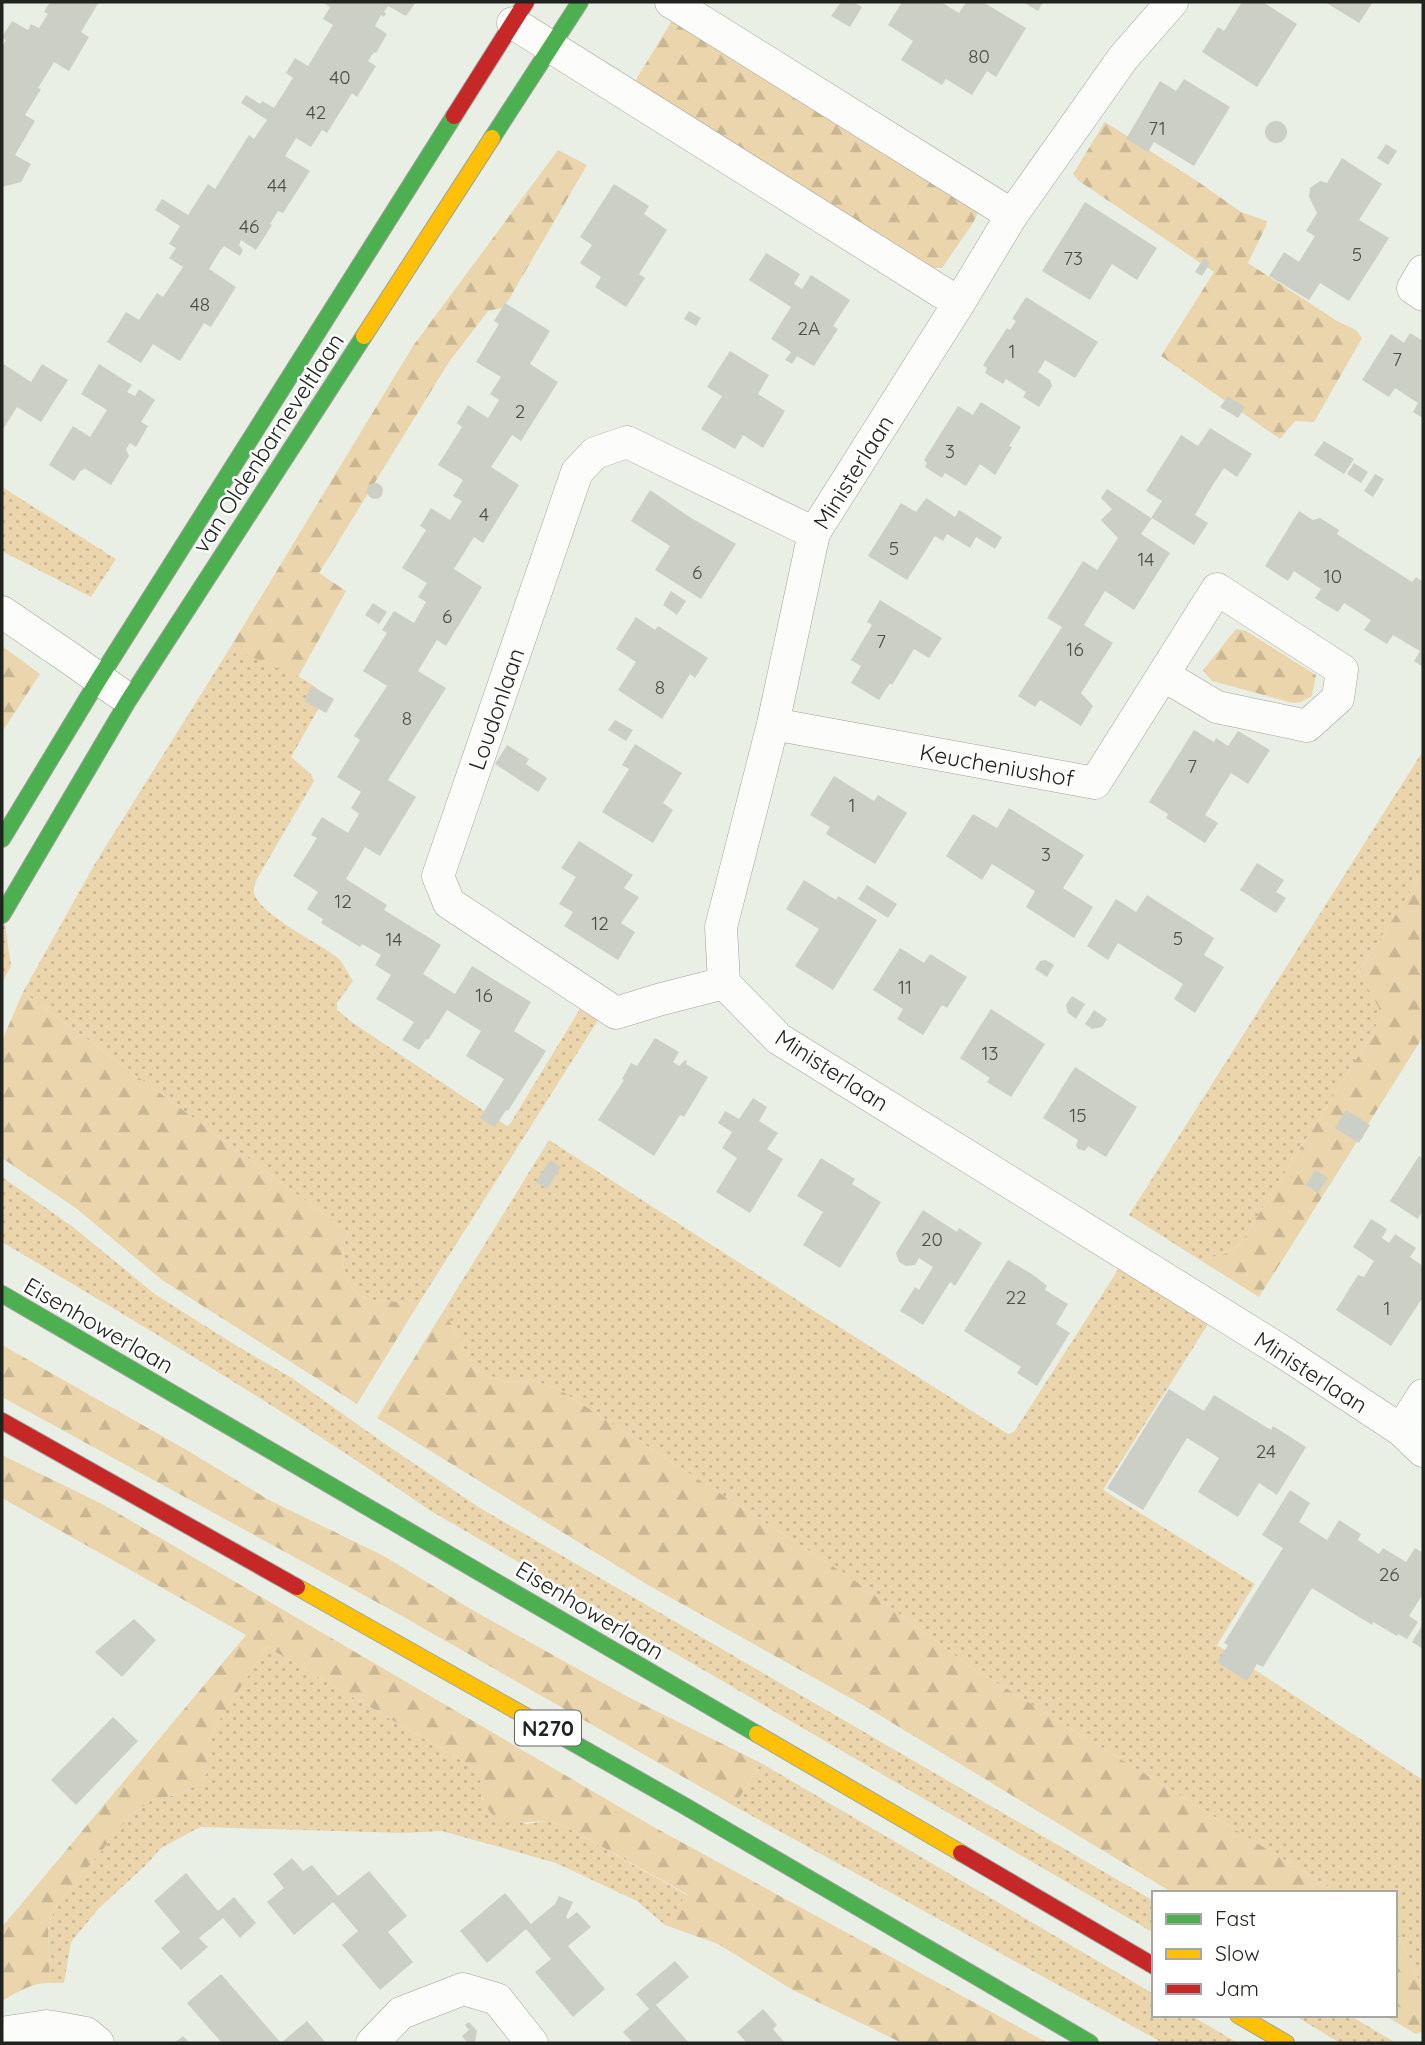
<svg xmlns="http://www.w3.org/2000/svg" width="1425" height="2045" viewBox="0 0 1425 2045" font-family="Quicksand,sans-serif">
	<style>
		.green { fill: url(#green-dots) }
		.forest { fill: url(#forest-firs) }
		.building { fill: #cccfc6 }
		.lines { fill: none; stroke-linecap: round; stroke-linejoin: round }
		.street-casing { stroke: #9fa39b; stroke-width: 33 }
		.fast-casing { stroke: #9fa39b; stroke-width: 18 }
		.slow-casing { stroke: #9fa39b; stroke-width: 18 }
		.jam-casing { stroke: #9fa39b; stroke-width: 18 }
		.street { stroke: #fcfdfb; stroke-width: 32 }
		.fast { stroke: #4caf50; stroke-width: 16 }
		.slow { stroke: #ffc107; stroke-width: 16 }
		.jam { stroke: #c62828; stroke-width: 16 }
		.labels { text-anchor: middle; dominant-baseline: central; stroke-width: 5; stroke-linejoin: round; paint-order: stroke }
		.number-label { font-size: 19px; fill: #4c4f48 }
		.shield { fill: #fff; stroke: #646662; stroke-width: 2 }
		.shield-label { font-size: 21px; font-weight: bold; fill: #21241e }
		.street-label { font-size: 23px; fill: #21241e; stroke: #fff }
	</style>
	<defs>
		<pattern id="green-dots" width="8" height="8" patternUnits="userSpaceOnUse" patternTransform="scale(1.75)"><rect width="8" height="8" fill="#ebd5ad"/><path d="M2 2h.1M6 6h.1" fill="none" stroke="#c9b794" stroke-width="1.8" stroke-linecap="round"/></pattern>
		<pattern id="forest-firs" width="22" height="20" patternUnits="userSpaceOnUse" patternTransform="scale(1.75)"><rect width="22" height="20" fill="#ebd5ad"/><path d="M5 1l3.5 6h-7zM16 11l3.5 6h-7z" fill="#c9b794"/></pattern>
	</defs>
	<rect width="100%" height="100%" fill="#e9efe5"/>
	<path class="green" d="M2 487 116 559 91 597 2 551Z
		M230 648C253 657 313 677 325 697L291 757 311 774 314 781 258 877C256 882 253 886 254 892 257 914 320 943 338 958 344 964 348 974 353 981L337 1003V1010L353 1023 507 1126 510 1124 580 1009 598 1020 417 1306C408 1304 399 1302 390 1301 382 1300 374 1301 368 1299 340 1287 339 1257 348 1232L23 992 96 862Z
		M1423 751V872L1359 972 1379 1008V1020L1371 1036 1240 1244 1225 1254 1200 1260 1129 1215Z
		M5 924 11 966 2 983V929Z
		M549 1140 808 1307 1008 1434 1014 1432 1121 1265 1210 1321 1103 1490 1255 1584 1217 1645 1423 1780V1989L1395 1928V1893H1338L968 1665 854 1580 560 1390 533 1380 507 1382 475 1370 444 1310Z
		M2 1177 73 1227 156 1295 237 1346 292 1378 388 1446 480 1508 1154 1901V1933L431 1511C293 1415 147 1328 2 1242Z
		M267 1647 476 1769 481 1780 482 1799 525 1824 548 1821 566 1827 687 1895 665 1925 637 1901 556 1863 442 1831 402 1833 200 1827 161 1848 146 1865 99 1908 71 1942 64 1983H50L48 1925 57 1905 131 1815 152 1800 180 1794 200 1783 208 1771V1743L216 1725Z
		M761 1763 1154 1994V2015H1190L1238 2043H1163L734 1806Z
		M1294 2015H1349L1396 2043H1340Z"/>
	<path class="forest" d="M676 14 981 207 973 223 942 268H931L634 83Z
		M1105 122 1197 181 1241 212 1267 221 1266 226 1248 263 1337 321 1356 330 1362 338 1314 422 1295 421 1280 439 1161 356 1214 272 1079 181 1073 174Z
		M558 150 587 165 508 301 502 308 488 311 449 362 319 573 346 591 298 677 230 648 413 346Z
		M1236 629 1246 631 1316 675 1312 696 1301 702 1293 703 1212 681 1203 670Z
		M2 646 40 674 2 732Z
		M1423 872V1037L1259 1297 1200 1260 1225 1254 1240 1244 1371 1036 1379 1020V1008L1359 972Z
		M23 992 348 1232C338 1257 341 1288 368 1299 374 1301 383 1300 390 1301 399 1302 408 1304 417 1306L357 1404 162 1280 77 1209 2 1158V1041Z
		M444 1310 475 1370 507 1382 533 1380 560 1390 854 1580 968 1665 1338 1893H1173L861 1704 648 1585 377 1418Z
		M2 1345 190 1452 269 1500 384 1556 474 1611 630 1698 761 1763 734 1806 402 1616 2 1397Z
		M2 1455 104 1505 652 1826 1048 2043H902L791 1989 718 1944 665 1925 687 1894 566 1827C559 1825 552 1821 545 1821 521 1822 495 1830 484 1801 479 1790 483 1782 476 1769L267 1647 216 1725 208 1743V1771L200 1783 180 1794 152 1800 131 1815 57 1905 48 1925 50 1983C32 1982 16 1993 2 2001V1927L246 1635 2 1498Z
		M1395 1928 1423 1989V2031L1416 2034 1384 2015H1395Z"/>
	<path class="building" d="M50 2H99L81 32 89 37 69 71 54 62 38 88 41 89 25 115 35 121 15 155 31 164 21 182 2 187V47L6 40 2 37 12 21 28 30 31 24 39 28 48 14 44 12Z
		M322 2H416L406 16 388 6 384 12 386 13 384 17 381 15 375 26 387 34 376 53 374 52 368 61 376 66 357 97 352 93 327 133 322 130 311 147 296 138 285 156 310 171 283 213 278 211 270 224 272 225 256 250 241 240 239 245 243 250 240 256 224 246 220 251 209 269 236 287 211 327 204 323 180 361 153 344 141 363 107 342 126 312 139 320 157 293 163 297 183 267 169 258 176 248 169 244 180 226 155 210 162 199 188 215 208 184 215 189 249 135 254 139 267 120 241 103 246 95 260 104 262 101 274 108 293 78 286 73 295 58 308 66 333 25 323 19 330 7Z
		M841 2H853L862 7 850 27 831 16Z
		M902 2H941L959 13 966 2H983L1026 28 996 77 987 71 972 95 946 79 942 85 901 60 913 41 888 25Z
		M1023 2H1043L1038 11Z
		M1242 2H1263L1297 24 1257 87 1202 52 1218 27 1224 31Z
		M1325 2H1373L1359 23Z
		M1184 79 1230 107 1194 166 1154 142 1148 152 1126 139 1160 81 1176 91Z
		M1265 132a11 11 0 1 1 22 0a11 11 0 1 1-22 0Z
		M1386 144 1397 151 1388 165 1377 158Z
		M1342 158 1382 184 1359 220 1389 238 1349 301 1320 283 1309 300 1269 276 1284 252 1299 262 1315 236 1306 231 1317 213 1309 197 1310 188 1320 181 1327 183Z
		M614 184 649 206 644 214 667 230 639 274 645 278 626 307 595 287 601 277 580 263 592 245 580 237Z
		M1085 202 1157 248 1137 280 1112 264 1090 300 1042 271Z
		M766 253 800 274 794 284 802 289 811 275 850 300 833 326 838 329 814 366 797 356 792 364 785 360 791 352 771 339 791 307 749 280Z
		M1204 258 1210 263 1202 276 1195 272Z
		M1026 297 1098 342 1075 378 1045 360 1038 372 1050 380 1052 386 1039 407 1023 397 1026 392 1006 379 1003 384 985 373 987 368 983 365 1007 328 1010 330 1016 321 1012 319Z
		M505 303 550 331 530 364 558 382 521 441 512 435 491 467 519 485 483 543 474 537 454 569 482 587 446 646 437 640 418 671 446 688 388 780 416 797 380 856 365 847 346 879 387 905 384 910 441 945 423 974 455 994 472 966 531 1002 514 1031 546 1051 508 1111 506 1110 495 1127 480 1118 504 1079 466 1056 481 1031 447 1010 428 1040 426 1039 419 1050 402 1040 414 1022 376 999 391 975 375 965 381 955 362 944 360 947 321 923 323 919 307 909 318 892 293 876 317 838 311 835 322 817 348 833 359 814 351 808 361 792 337 777 360 740 354 736 387 686 363 671 387 633 382 630 394 611 414 623 426 602 418 597 427 583 402 568 426 530 420 526 431 508 450 520 462 501 453 496 463 480 438 465 462 427 457 423 468 405 488 418 499 400 490 394 501 377 476 362 499 324 494 321Z
		M689 311 701 318 696 326 684 319Z
		M1410 333 1423 341V418L1413 412 1418 403 1395 388 1389 397 1362 380 1391 334 1404 343Z
		M730 351 769 375 758 394 785 411 763 448 743 435 735 449 701 429 722 396 707 387Z
		M2 363 31 382 42 364 68 380 41 422 17 407 2 431Z
		M99 364 132 385 127 392 135 396 139 389 155 400 141 422 148 426 136 447 130 443 126 449 129 456 111 485 84 468 83 471 81 470 74 481 49 465 73 426 90 437 107 410 81 394Z
		M1228 396 1245 407 1238 418 1220 407Z
		M981 402 1021 427 1009 446 1012 447 995 475 980 464 966 486 945 473 942 478 925 467 927 463 924 460 958 406 973 415Z
		M1210 428 1252 454 1237 477 1224 468 1209 491 1195 515 1208 523 1194 545 1152 518 1141 534 1170 553 1134 610 1105 591 1084 625 1113 643 1081 693 1093 706 1081 726 1040 700 1035 707 1018 696 1062 627 1047 618 1083 561 1097 570 1118 538 1101 520 1112 509 1101 498 1107 489 1151 518 1162 501 1146 491 1181 435 1198 446Z
		M1324 441 1354 459 1344 474 1314 455Z
		M1354 463 1368 472 1361 483 1347 474Z
		M1375 474 1384 479 1373 497 1364 491Z
		M367 491a8 8 0 1 1 16 0a8 8 0 1 1-16 0Z
		M650 490 688 516 736 544 701 599 655 570 670 546 631 521Z
		M926 498 955 517 959 510 1002 537 995 549 976 537 970 548 947 534 943 541 935 536 907 580 868 556 901 503 916 512Z
		M1299 511 1313 520 1320 518 1339 530 1337 534 1412 582 1416 577 1423 582V667L1414 661 1420 651 1408 644 1393 635 1387 644 1364 630 1371 620 1344 603 1338 612 1324 604 1315 598 1321 589 1294 571 1288 581 1265 566Z
		M671 591 686 601 677 615 663 605Z
		M880 600 942 638 929 658 914 649 892 685 890 683 879 700 851 683 861 666 851 660 872 625 867 622Z
		M373 603 387 612 379 624 365 615Z
		M636 617 655 630 658 626 708 658 695 678 690 674 662 719 618 690 636 662 616 649Z
		M312 686 334 699 326 713 304 701Z
		M615 720 633 730 626 741 608 730Z
		M1194 730 1214 742 1216 738 1228 746 1238 731 1270 750 1248 784 1231 773 1205 815 1218 823 1205 843 1166 818 1168 814 1149 802Z
		M635 744 682 773 663 803 673 810 653 843 602 812 629 769 622 765Z
		M507 745 529 759 526 764 547 778 538 792 495 764Z
		M834 776 874 801 878 795 907 813 875 864 826 834 830 827 810 815Z
		M1009 808 1084 855 1063 888 1093 907 1074 938 1026 907 1035 891 992 864 982 880 946 856 973 814 997 828Z
		M579 841 633 875 624 888 639 897 621 923 635 932 618 960 564 926 573 912 559 904 576 877 561 868Z
		M1257 863 1284 880 1276 892 1286 898 1276 913 1240 890Z
		M804 880 836 900 838 896 877 920 833 990 795 966 819 929 786 909Z
		M867 885 897 904 888 918 858 899Z
		M1147 895 1214 938 1204 955 1224 967 1195 1013 1174 999 1183 984 1118 943 1108 960 1087 946 1116 899 1136 912Z
		M900 948 924 963 930 954 967 977 947 1008 942 1005 923 1035 897 1019 903 1009 873 990Z
		M1046 960 1054 965 1047 977 1035 969 1040 961Z
		M1072 996 1085 1004 1076 1019 1068 1013 1066 1005Z
		M991 1009 1045 1044 1011 1097 987 1082 990 1078 960 1058Z
		M1094 1010 1107 1019 1102 1027 1092 1029 1085 1024Z
		M655 1038 679 1052 673 1062 679 1066 685 1060 687 1062 686 1064 708 1077 684 1117 680 1115 654 1156 598 1120 624 1080 622 1079 631 1063 637 1066Z
		M1075 1067 1137 1107 1106 1157 1088 1146 1085 1151 1078 1149 1076 1145 1078 1140 1043 1118Z
		M753 1098 767 1107 759 1121 778 1133 767 1149 783 1159 750 1213 716 1192 737 1158 722 1148 732 1132 718 1123 725 1111 739 1119Z
		M1346 1110 1370 1125 1359 1143 1335 1128Z
		M1419 1156 1423 1158V1210L1418 1219 1390 1201Z
		M821 1158 855 1179 852 1184 881 1202 840 1268 803 1245 823 1212 797 1196Z
		M550 1160 561 1167 547 1189 536 1182Z
		M1315 1170 1328 1178 1318 1193 1306 1185Z
		M923 1210 957 1232 959 1228 982 1243 955 1286 950 1282 923 1325 900 1311 915 1287 919 1290 933 1267 919 1258 915 1265 906 1266 899 1262 896 1253Z
		M1371 1219 1387 1229 1382 1238 1389 1243 1395 1234 1416 1248 1410 1257 1423 1266V1297L1391 1346 1336 1310 1358 1275 1364 1277 1374 1261 1353 1247Z
		M1008 1260 1035 1276 1047 1286 1045 1290 1068 1304 1056 1324 1070 1333 1037 1386 1017 1373 1021 1367 964 1331Z
		M1169 1389 1204 1411 1214 1395 1271 1430 1273 1426 1306 1447 1277 1495 1259 1483 1238 1517 1198 1492 1219 1458 1187 1438 1143 1510 1107 1488Z
		M1290 1490 1310 1503 1299 1522 1327 1540 1339 1520 1361 1534 1358 1540 1379 1554 1383 1548 1406 1562 1415 1548 1423 1553V1594L1409 1616 1418 1622 1407 1639 1398 1634 1397 1636 1373 1622 1372 1625 1312 1588 1263 1667 1257 1664 1247 1681 1217 1662 1228 1645 1224 1643 1283 1548 1262 1535Z
		M134 1619 156 1640 122 1677 95 1652Z
		M1423 1624V1649L1412 1642Z
		M113 1717 138 1741 76 1805 51 1780Z
		M292 1858 303 1871 312 1865 338 1896 369 1871 407 1916 388 1932 413 1962 380 1990 342 1945 358 1931 333 1902 294 1935 267 1902 284 1888 273 1874Z
		M186 1873 218 1911 234 1897 256 1923 240 1938 223 1918 199 1938 208 1947 181 1970 161 1948 180 1932 154 1901Z
		M505 1893 531 1924 555 1904 559 1896 573 1902 566 1917 568 1919 577 1912 591 1927 568 1946 605 1989 573 2017 535 1972 551 1959 526 1929 487 1963 460 1931Z
		M675 1961 689 1977 656 2005 689 2043H633L623 2032 649 2009 636 1994Z
		M221 1974 281 2043 307 2021 326 2043H222L187 2003Z
		M763 2009 777 2025 773 2029 785 2043H747L737 2032Z
		M469 2022 477 2031 475 2043H468L462 2036 469 2030 465 2025Z
		M183 2036 190 2043H174Z"/>
	<g class="lines">
		<defs>
			<path id="street" d="M671 2 1012 215
				M1172 2 1123 58 1012 215 959 303 814 533 773 724 721 927 724 983 779 1039 1283 1352 1401 1430 1423 1451
				M513 23 959 303
				M1423 271 1413 288 1423 295
				M2 612 71 659 119 693
				M773 724 1095 783 1217 589 1342 670 1338 698 1307 726 1217 707 1163 675
				M724 983 658 1000 616 1013 449 903 438 876 577 472 595 453 627 442 814 533
				M1401 1430 1423 1395
				M2 2033 47 2026 86 2033 98 2043
				M372 2043 401 2013 463 1989 497 1999 532 2043"/>
			<path id="fast" d="M492 138 580 2
				M2 839 99 679 454 116
				M2 915 128 701 364 336
				M2 1294 757 1734
				M545 1727 683 1805 1090 2043"/>
			<path id="slow" d="M364 336 492 138
				M297 1587 545 1727
				M757 1734 961 1853
				M1238 2015 1286 2043"/>
			<path id="jam" d="M454 116 526 2
				M2 1421 297 1587
				M961 1853 1154 1966"/>
		</defs>
		<use href="#street" class="street-casing"/>
		<use href="#fast" class="fast-casing"/>
		<use href="#slow" class="slow-casing"/>
		<use href="#jam" class="jam-casing"/>
		<use href="#street" class="street"/>
		<use href="#fast" class="fast"/>
		<use href="#slow" class="slow"/>
		<use href="#jam" class="jam"/>
	</g>
	<g class="labels">
		<g class="number-label">
			<text x="979" y="56">80</text>
			<text x="340" y="77">40</text>
			<text x="316" y="112">42</text>
			<text x="1157" y="128">71</text>
			<text x="277" y="185">44</text>
			<text x="249" y="226">46</text>
			<text x="1357" y="254">5</text>
			<text x="1073" y="258">73</text>
			<text x="200" y="304">48</text>
			<text x="809" y="328">2A</text>
			<text x="1012" y="351">1</text>
			<text x="1397" y="359">7</text>
			<text x="520" y="411">2</text>
			<text x="950" y="451">3</text>
			<text x="484" y="514">4</text>
			<text x="894" y="548">5</text>
			<text x="1146" y="559">14</text>
			<text x="697" y="572">6</text>
			<text x="1333" y="576">10</text>
			<text x="447" y="616">6</text>
			<text x="881" y="641">7</text>
			<text x="1075" y="649">16</text>
			<text x="660" y="687">8</text>
			<text x="407" y="718">8</text>
			<text x="1192" y="766">7</text>
			<text x="852" y="805">1</text>
			<text x="1046" y="854">3</text>
			<text x="343" y="901">12</text>
			<text x="600" y="923">12</text>
			<text x="1178" y="938">5</text>
			<text x="394" y="939">14</text>
			<text x="905" y="987">11</text>
			<text x="484" y="995">16</text>
			<text x="990" y="1053">13</text>
			<text x="1078" y="1115">15</text>
			<text x="932" y="1239">20</text>
			<text x="1016" y="1297">22</text>
			<text x="1387" y="1308">1</text>
			<text x="1266" y="1451">24</text>
			<text x="1389" y="1574">26</text>
		</g>
		<rect class="shield" x="515" y="1710.5" width="66" height="35" rx="5"/>
		<g class="shield-label">
			<text x="548" y="1728">N270</text>
		</g>
		<g class="street-label">
			<text transform="translate(268 443) rotate(-57)">van Oldenbarneveltlaan</text>
			<text transform="translate(853 472) rotate(-58)">Ministerlaan</text>
			<text transform="translate(496 709) rotate(-71)">Loudonlaan</text>
			<text transform="translate(997 765) rotate(10)">Keucheniushof</text>
			<text transform="translate(832 1070) rotate(33)">Ministerlaan</text>
			<text transform="translate(99 1325) rotate(30)">Eisenhowerlaan</text>
			<text transform="translate(1311 1372) rotate(33)">Ministerlaan</text>
			<text transform="translate(590 1610) rotate(31)">Eisenhowerlaan</text>
		</g>
	</g>
	<rect width="1425" height="2045" fill="none" stroke="#21241e" stroke-width="7"/>
	<rect x="1152" y="1891" width="245" height="126" fill="#ffffff" stroke="#a6a7a5" stroke-width="2"/>
	<rect x="1166" y="1914" width="35" height="10" fill="#4caf50" stroke="#a6a7a5" stroke-width="2"/>
	<text x="1215" y="1926" font-size="21" fill="#21241e">Fast</text>
	<rect x="1166" y="1949" width="35" height="10" fill="#ffc107" stroke="#a6a7a5" stroke-width="2"/>
	<text x="1215" y="1961" font-size="21" fill="#21241e">Slow</text>
	<rect x="1166" y="1984" width="35" height="10" fill="#c62828" stroke="#a6a7a5" stroke-width="2"/>
	<text x="1215" y="1996" font-size="21" fill="#21241e">Jam</text>
</svg>
